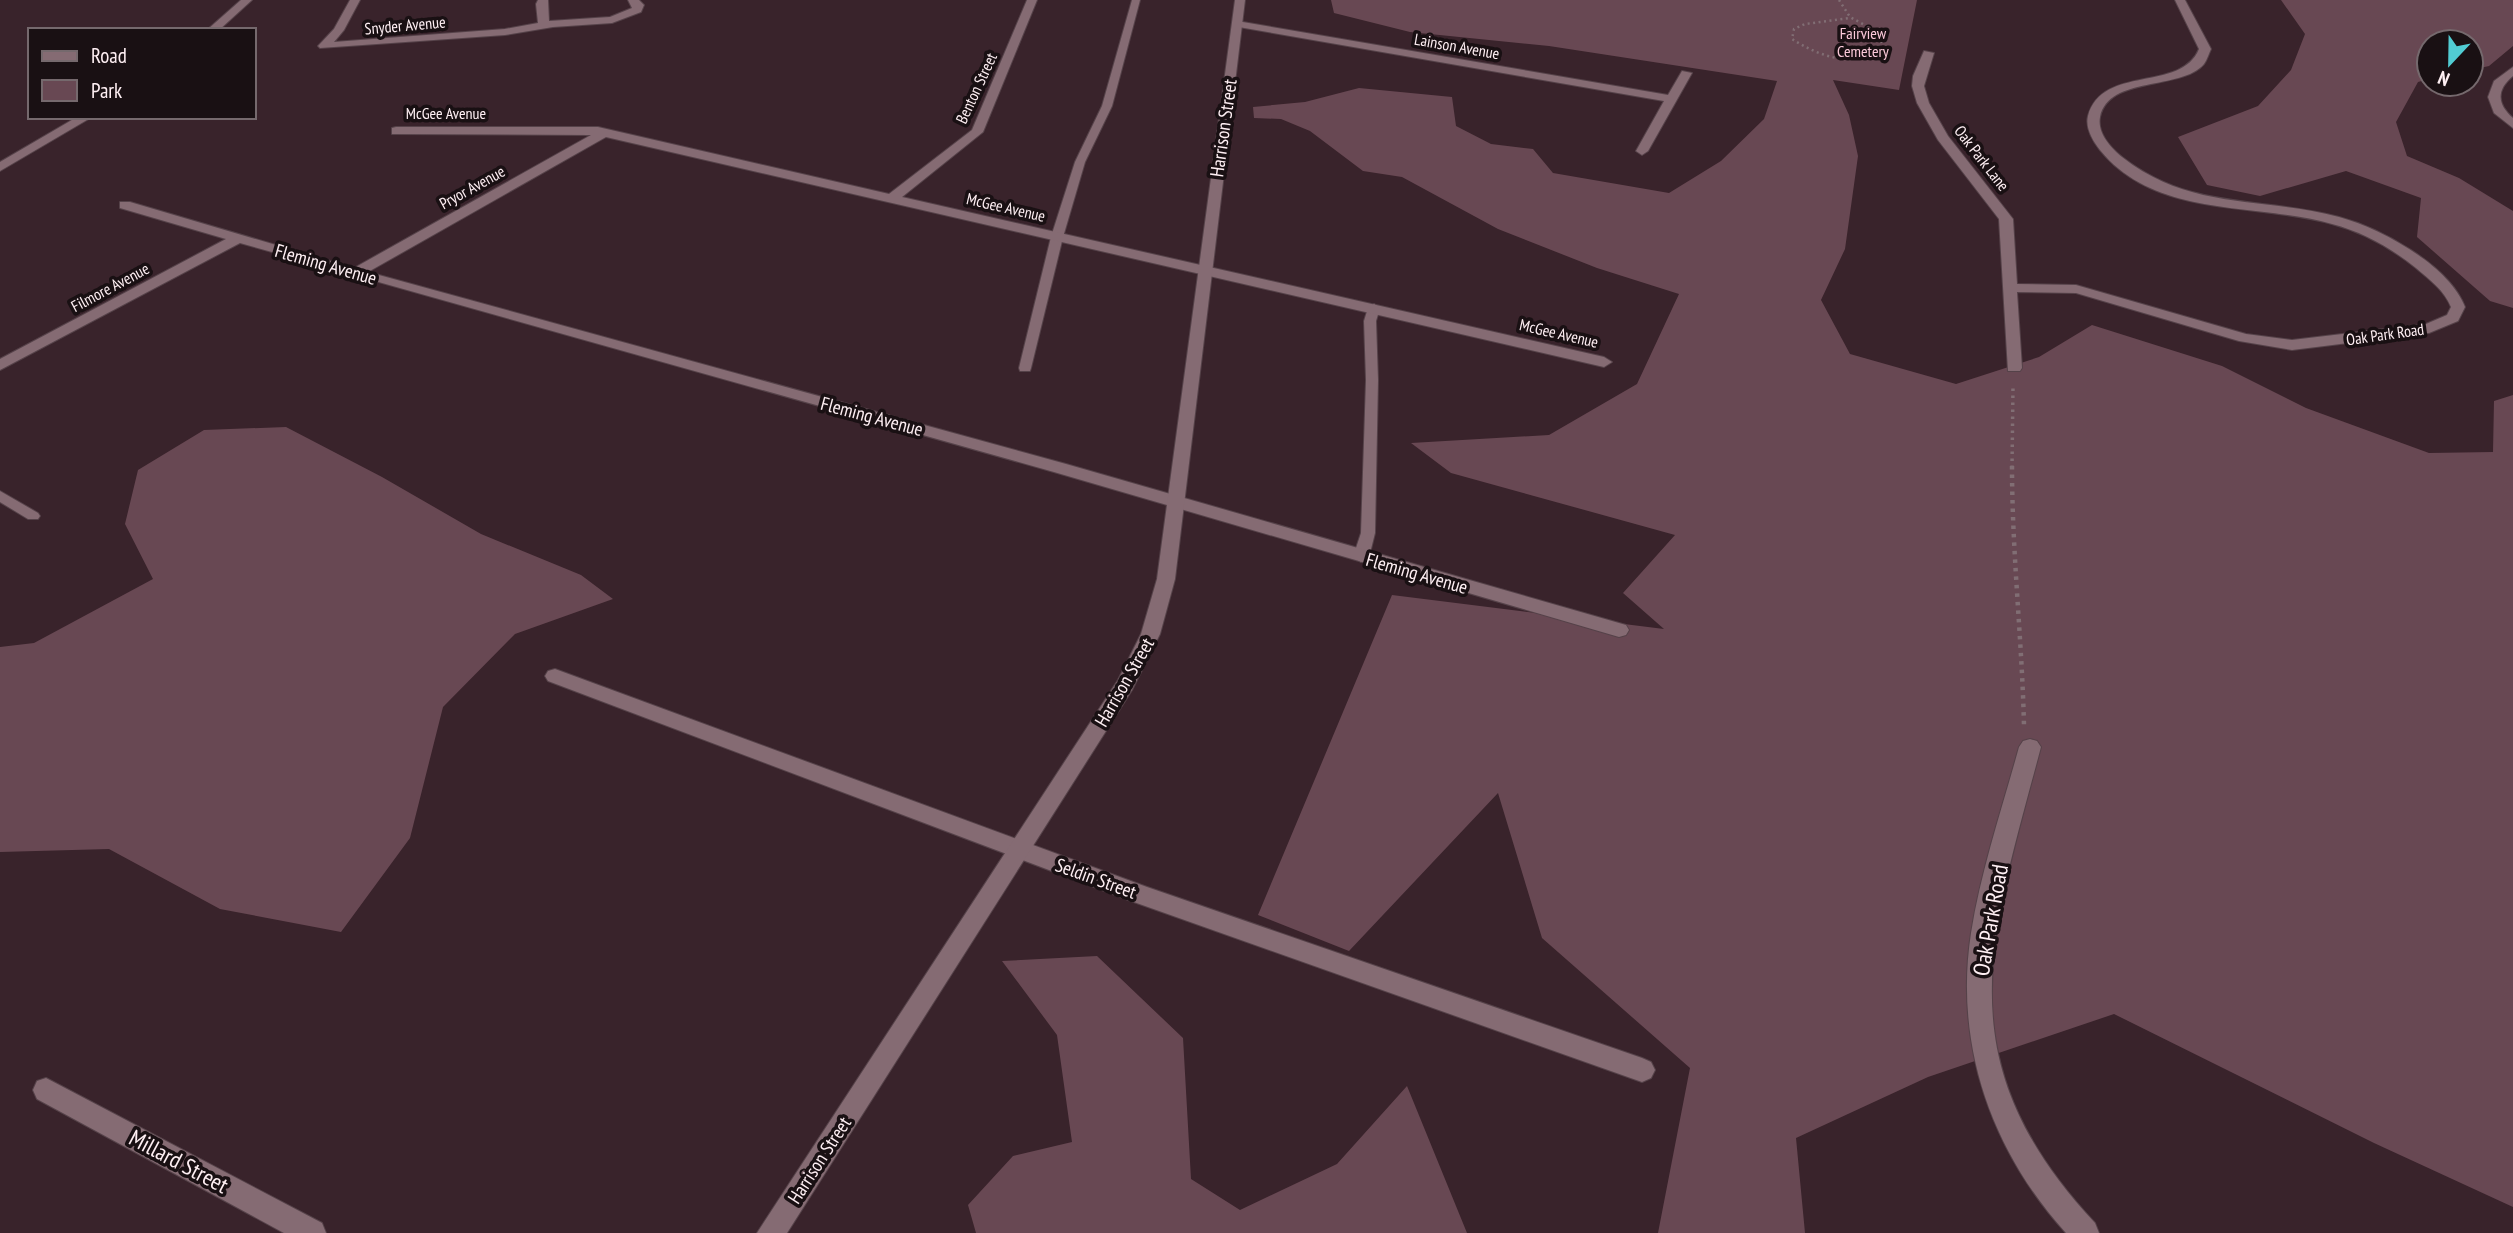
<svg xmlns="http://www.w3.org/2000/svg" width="2513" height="1233" viewBox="0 0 2513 1233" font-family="'PT Sans Narrow',sans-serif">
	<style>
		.green { fill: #684853 }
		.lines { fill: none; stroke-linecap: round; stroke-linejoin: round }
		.service-casing { stroke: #554249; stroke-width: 2 }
		.minor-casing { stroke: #554249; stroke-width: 2 }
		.tertiary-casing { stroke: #554249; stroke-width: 2 }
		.path-far2 { stroke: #816e74; stroke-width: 2.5; stroke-dasharray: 2 3.5; stroke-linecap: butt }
		.path-far1 { stroke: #816e74; stroke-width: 3.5; stroke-dasharray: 2.5 4.5; stroke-linecap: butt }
		.path { stroke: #816e74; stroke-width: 4.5; stroke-dasharray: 3.5 5; stroke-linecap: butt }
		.service { fill: #856b73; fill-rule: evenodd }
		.minor { fill: #856b73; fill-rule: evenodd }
		.tertiary { fill: #856b73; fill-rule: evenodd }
		.labels { text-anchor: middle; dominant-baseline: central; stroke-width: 7; stroke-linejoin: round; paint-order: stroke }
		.far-street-label { font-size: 16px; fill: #feeff3; stroke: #191013 }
		.far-park-label { font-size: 16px; fill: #fbc9d9; stroke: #191013 }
		.street-label { font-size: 19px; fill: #feeff3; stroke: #191013 }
		.near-street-label { font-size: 23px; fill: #feeff3; stroke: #191013 }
	</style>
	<rect width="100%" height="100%" fill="#39232b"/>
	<path class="green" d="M1331 0H1917L1899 90 1833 80 1849 115 1858 156 1845 249 1821 300 1850 354 1956 384 2039 357 2092 325 2222 366 2306 408 2429 453 2493 452 2494 401 2513 395V1207L2374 1143 2114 1014 1928 1077 1796 1138 1805 1233H1658L1690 1068 1542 938 1498 793 1349 951 1258 915 1392 595 1664 629 1623 593 1675 535 1451 473 1411 443 1549 435 1637 384 1679 294 1597 268 1498 229 1402 177 1363 171 1310 131 1281 119 1254 118 1253 107 1305 102 1359 88 1452 97 1456 126 1491 144 1533 149 1553 173 1669 193 1721 161 1764 119 1777 81 1549 46 1410 32 1334 13Z
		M2281 0H2513V46L2489 66 2471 70V42H2429V79L2418 82 2396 122 2407 156 2459 178 2513 211V308L2490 301 2417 237 2421 198 2346 171 2260 196 2207 185 2178 137 2258 106 2291 70 2305 34Z
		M286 427 382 477 481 534 581 575 613 599 515 634 443 707 410 838 341 932 220 909 109 849 0 852V647L34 643 153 579 125 524 138 470 204 430Z
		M1097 956 1183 1038 1191 1179 1240 1210 1337 1164 1407 1086 1467 1233H976L968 1205 1013 1156 1072 1142 1057 1035 1002 961Z"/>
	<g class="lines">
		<defs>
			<path id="service" d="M1132 0H1140L1112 106 1085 162 1063 237 1031 368 1030 371H1020L1019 368 1051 237 1075 162 1102 106Z
				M1374 304 1380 308 1376 321 1378 380 1375 533 1369 557 1361 562 1353 557 1361 533 1366 380 1364 321 1368 308Z
				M0 491 38 513 40 516 38 519H28L0 502Z"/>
			<path id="minor" d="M241 0H252L219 30H207Z
				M350 0H360L344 30 334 42 505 29 538 23 536 4 538 0H548L549 21 610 17 632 8 628 0H639L644 5 641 12 612 23 553 27 505 35 320 48 318 46 334 29Z
				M1027 0H1037L983 132 902 197 1604 357 1612 362 1604 367 606 137 368 272 1066 464 1619 623 1626 625 1629 630 1626 635 1619 637 1054 472 240 243 0 370V359L226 239 120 208V202H130L354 268 591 135 392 134V128L396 127H598L889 194 972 130Z
				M2175 0H2185L2211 49C2209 53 2207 60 2204 64 2181 91 2109 75 2100 117 2097 133 2111 148 2122 157 2191 211 2260 196 2339 217 2380 228 2449 265 2465 307L2458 321 2429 333 2292 350 2239 341 2076 293 2017 292 2022 368 2020 371H2008L1999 219 1938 140 1917 103 1912 86 1913 76 1924 51 1934 53 1924 86 1929 103 1948 136 2013 219 2017 284 2076 285 2246 334 2292 340 2426 324 2447 315 2451 307C2444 290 2430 280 2416 268 2391 248 2363 232 2332 224 2255 202 2156 219 2100 150 2093 141 2085 128 2088 116 2102 64 2181 93 2199 49Z
				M1237 21 1668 95 1682 71 1692 73 1648 151 1642 155 1636 151 1664 101 1233 26 1232 24Z
				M2513 67V76C2496 90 2497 104 2513 118V128L2494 113 2488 97 2494 81Z
				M77 117H92L0 171V162Z
				M555 669 1147 887 1642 1058 1651 1062 1655 1070 1651 1078 1642 1082 1131 901 548 681 545 676 548 671Z
				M2030 739 2037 741 2041 747C1990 939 1943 1060 2095 1223L2099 1233H2066C1991 1150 1954 1044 1971 933 1981 870 2002 809 2019 747L2023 741Z
				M46 1078 322 1223 326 1233H284L37 1099 33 1090 37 1081Z"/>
			<path id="tertiary" d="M1235 0H1245L1175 579 1160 634 1132 690 787 1233H757L1118 680 1141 634 1157 579Z"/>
		</defs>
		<use href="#service" class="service-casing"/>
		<use href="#minor" class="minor-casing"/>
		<use href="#tertiary" class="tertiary-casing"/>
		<path class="path-far2" d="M1839 0 1850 17 1874 30 1882 43C1860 72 1818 56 1792 39L1794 29 1805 24 1850 18"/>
		<path class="path-far1" d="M2012 468 2013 386"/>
		<path class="path" d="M2012 466C2012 553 2022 639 2024 726"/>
		<use href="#service" class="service"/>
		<use href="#minor" class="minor"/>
		<use href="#tertiary" class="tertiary"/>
	</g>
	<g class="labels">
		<g class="far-street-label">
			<text transform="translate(405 25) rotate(-5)">Snyder Avenue</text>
			<text transform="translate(1457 46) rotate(10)">Lainson Avenue</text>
			<text transform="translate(976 88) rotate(-65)">Benton Street</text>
			<text x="446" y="113">McGee Avenue</text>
			<text transform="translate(1982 158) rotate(52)">Oak Park Lane</text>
			<text transform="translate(472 187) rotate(-29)">Pryor Avenue</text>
			<text transform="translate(1006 207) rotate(13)">McGee Avenue</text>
			<text transform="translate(110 287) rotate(-28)">Filmore Avenue</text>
			<text transform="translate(1559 333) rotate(13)">McGee Avenue</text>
			<text transform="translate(2385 334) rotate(-8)">Oak Park Road</text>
		</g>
		<g class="far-park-label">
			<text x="1863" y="33">Fairview<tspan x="1863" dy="18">Cemetery</tspan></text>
		</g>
		<g class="street-label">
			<text transform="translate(1223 128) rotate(-82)">Harrison Street</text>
			<text transform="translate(326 264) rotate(16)">Fleming Avenue</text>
			<text transform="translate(872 416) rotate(15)">Fleming Avenue</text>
			<text transform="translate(1417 573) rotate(16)">Fleming Avenue</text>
			<text transform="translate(1124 682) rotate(-60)">Harrison Street</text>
			<text transform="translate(1096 878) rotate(20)">Seldin Street</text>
			<text transform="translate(819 1160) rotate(-57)">Harrison Street</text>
		</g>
		<g class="near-street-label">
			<text transform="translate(1990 920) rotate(-80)">Oak Park Road</text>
			<text transform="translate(179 1161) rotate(28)">Millard Street</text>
		</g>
	</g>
	<rect x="28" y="28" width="228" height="91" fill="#191013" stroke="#75696d" stroke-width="2"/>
	<rect x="42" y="51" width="35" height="10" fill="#856b73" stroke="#75696d" stroke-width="2"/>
	<text x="91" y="63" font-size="21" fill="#feeff3">Road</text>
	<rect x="42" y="80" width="35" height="21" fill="#684853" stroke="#75696d" stroke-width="2"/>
	<text x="91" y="98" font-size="21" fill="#feeff3">Park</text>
	<g transform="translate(2450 63) rotate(202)"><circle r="33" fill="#191013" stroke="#75696d" stroke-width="2"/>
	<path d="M0-5L12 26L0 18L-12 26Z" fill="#51ccd3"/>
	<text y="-10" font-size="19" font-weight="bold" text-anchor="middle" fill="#feeff3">N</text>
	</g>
</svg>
